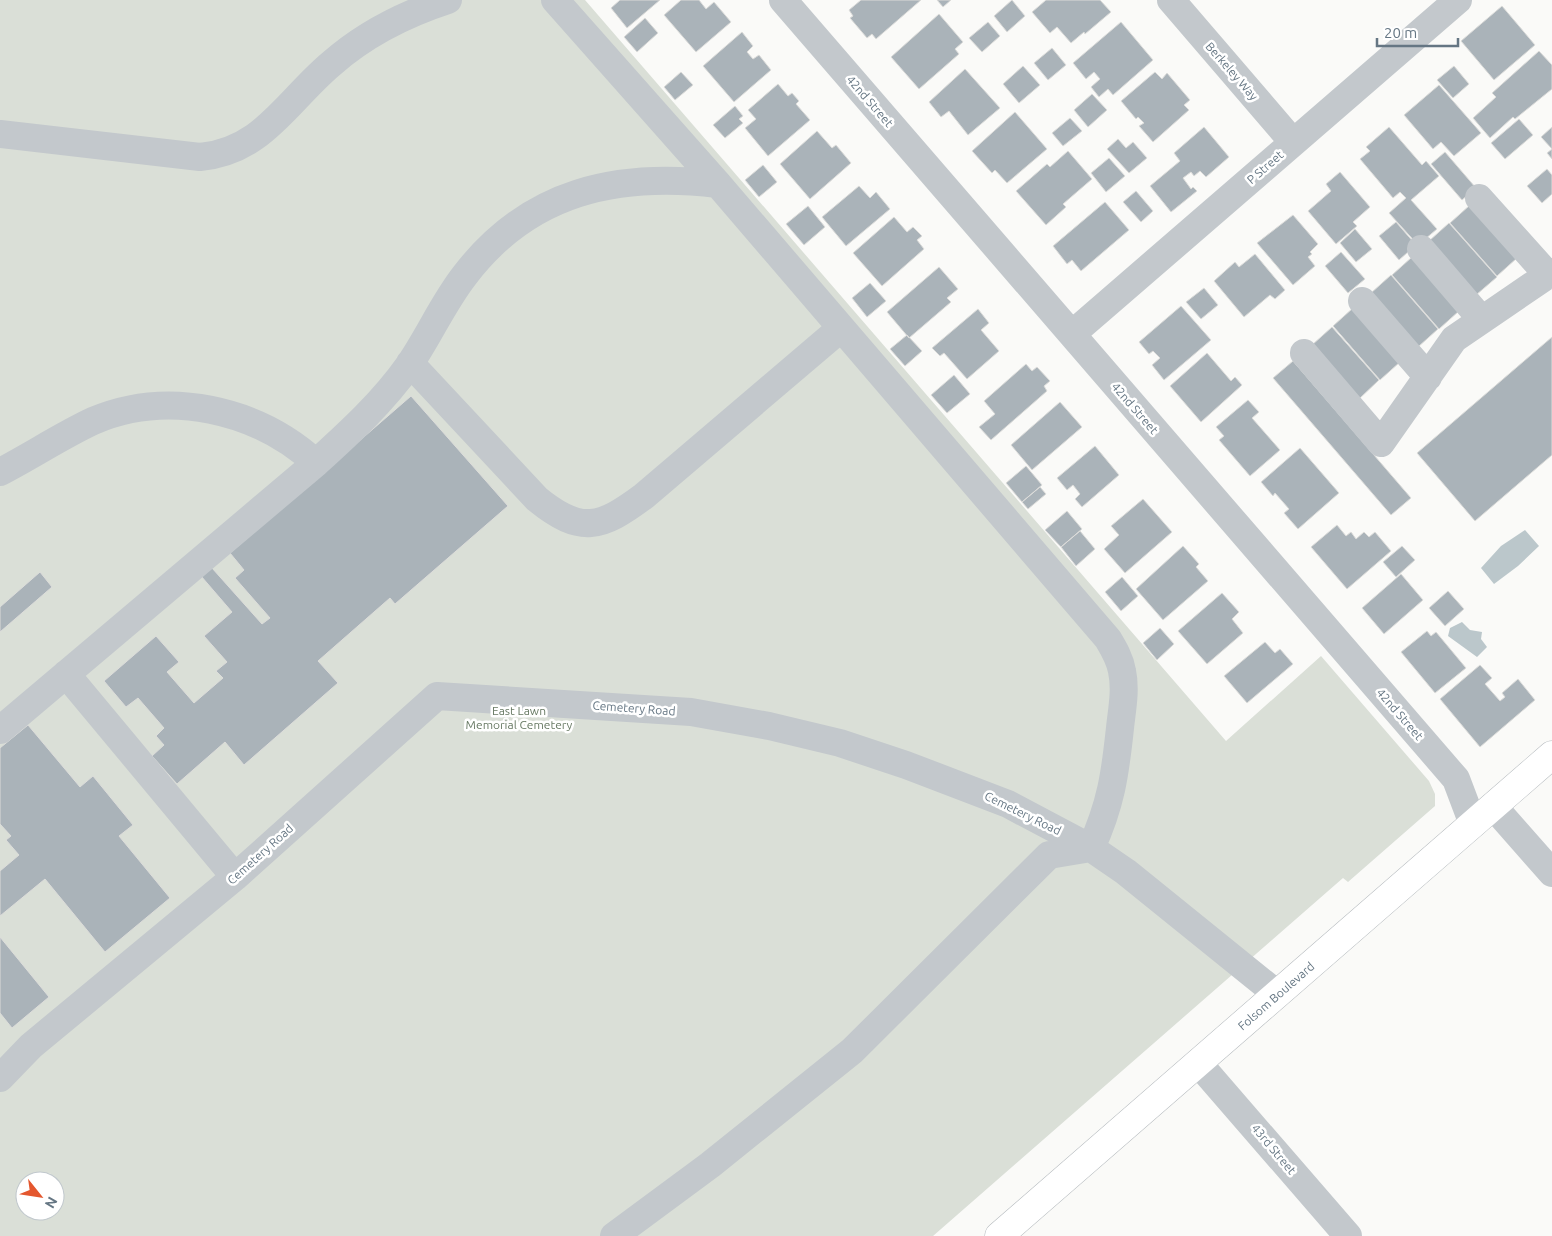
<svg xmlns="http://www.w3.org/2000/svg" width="1552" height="1236" viewBox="0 0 1552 1236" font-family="Ubuntu,sans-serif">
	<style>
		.green { fill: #dadfd7; fill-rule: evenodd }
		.water { fill: #bbc7cb }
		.building { fill: #aab3b9; stroke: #dcdcda }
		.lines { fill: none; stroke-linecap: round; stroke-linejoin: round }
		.major-casing { stroke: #b5babe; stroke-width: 29 }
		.minor { stroke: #c3c8cc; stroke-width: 28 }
		.major { stroke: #fff; stroke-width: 28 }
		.labels { text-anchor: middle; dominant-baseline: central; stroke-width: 5; stroke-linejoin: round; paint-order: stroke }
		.street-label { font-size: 12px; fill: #657683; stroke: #fff }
		.park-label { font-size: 12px; fill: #687a64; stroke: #fff }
	</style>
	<rect width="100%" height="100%" fill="#fafaf8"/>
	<path class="green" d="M0 0H585L1226 741 1321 656 1429 781 1435 794V806L1348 882 1343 878 933 1236H0ZM25 1181H55V1211H25Z"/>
	<path class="water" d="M1525 530 1539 546 1518 566 1494 584 1481 568 1501 546Z
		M1462 622 1470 630 1482 632 1481 639 1487 647 1477 657 1448 636 1450 628Z"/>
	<path class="building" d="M620 0H660L627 28 611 8Z
		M681 0H699L706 9 714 2 731 22 696 52 664 15Z
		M861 0H921L876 39 872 34 867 38 850 18 853 16 849 10Z
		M937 0H951L943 7Z
		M1012 0 1025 16 1007 32 994 16Z
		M1046 0H1100L1111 12 1085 34 1084 32 1071 43 1057 27 1050 33 1032 12Z
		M1502 6 1535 45 1494 80 1461 41Z
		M939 14 963 42 955 49 959 54 919 89 891 57Z
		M645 18 658 33 637 52 624 37Z
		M988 22 1000 36 982 52 969 38Z
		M1121 22 1153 60 1113 95 1108 89 1099 97 1091 87 1100 79 1094 72 1086 79 1073 63Z
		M742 32 753 46 747 52 753 59 759 55 771 70 734 102 703 66Z
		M1052 48 1066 65 1048 80 1034 63Z
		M1539 51 1552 65V89L1515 119 1513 117 1490 138 1473 118 1496 97 1492 93Z
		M1023 66 1040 85 1019 103 1003 84Z
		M1454 66 1469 84 1453 98 1437 80Z
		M965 69 1000 108 968 135 949 111 941 117 929 102Z
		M681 72 693 85 675 100 664 87Z
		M1155 72 1162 79 1167 73 1190 100 1184 105 1189 110 1153 142 1139 126 1144 123 1138 117 1136 119 1121 101Z
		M778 84 788 96 792 93 799 101 796 104 810 120 768 156 745 128 756 119 748 110Z
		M1439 85 1481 133 1454 156 1441 142 1433 149 1404 115Z
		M1092 94 1107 110 1088 127 1074 110Z
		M735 106 743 116 739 119 743 123 725 138 713 125Z
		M1015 112 1047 149 1007 183 995 170 992 173 972 151Z
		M1070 118 1082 131 1063 146 1052 133Z
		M1519 119 1533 135 1505 159 1491 143Z
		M1204 127 1229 157 1206 177 1200 171 1194 176 1191 172 1183 178 1191 189 1193 187 1197 191 1171 212 1150 186 1180 161 1174 153Z
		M1389 127 1422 165 1426 161 1439 176 1411 200 1437 229 1418 245 1389 213 1406 198 1400 192 1393 198 1360 159 1370 151 1366 147Z
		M1552 127V149L1541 137Z
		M817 131 832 148 836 145 851 163 810 199 780 164Z
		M1118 139 1126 148 1133 142 1147 158 1129 173 1107 149Z
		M1552 149V159L1547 153Z
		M1068 151 1092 179 1063 204 1066 207 1046 225 1016 191 1047 164 1050 167Z
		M1445 152 1476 188 1462 200 1431 164Z
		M1109 158 1125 176 1106 192 1091 173Z
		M763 165 777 182 759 197 745 180Z
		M1547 169 1552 175V194L1542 203 1527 186Z
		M1340 172 1370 207 1353 222 1357 226 1336 244 1308 211 1331 191 1326 184Z
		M859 186 870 198 876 192 890 209 846 246 822 217Z
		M1136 191 1153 211 1141 222 1123 202Z
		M1105 202 1129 230 1081 271 1072 260 1067 264 1053 246Z
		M1470 205 1517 258 1497 276 1450 223Z
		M808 206 825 227 804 245 786 224Z
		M1293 215 1318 244 1310 252 1312 254 1308 257 1315 266 1293 285 1257 243Z
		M894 217 907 232 913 227 922 236 917 240 924 249 882 286 853 253Z
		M1396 222 1416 245 1399 260 1379 236Z
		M1449 223 1497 277 1476 295 1429 241Z
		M1355 229 1372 249 1356 262 1340 243Z
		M1341 252 1365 279 1348 293 1325 266Z
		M1255 254 1285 290 1275 299 1270 295 1244 317 1214 281 1235 262 1239 267Z
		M1412 257 1459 311 1439 329 1392 275Z
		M939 267 958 289 947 298 951 302 909 338 887 312Z
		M1391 275 1438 329 1418 347 1371 293Z
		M870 283 886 301 867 317 852 298Z
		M1204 288 1218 305 1201 319 1186 302Z
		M1181 306 1211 340 1164 380 1152 365 1160 358 1153 351 1149 354 1139 342Z
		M1353 308 1400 362 1380 380 1333 326Z
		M978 309 989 323 981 330 999 351 967 379 944 353 940 356 932 348Z
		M1332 327 1379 380 1359 399 1312 345Z
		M907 335 922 351 905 366 890 349Z
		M1552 337V455L1475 521 1417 453Z
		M1207 353 1231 381 1235 377 1242 385 1201 422 1170 386Z
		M1293 361 1411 498 1391 515 1273 378Z
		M1026 364 1032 371 1037 367 1050 381 1044 386 1047 391 991 440 979 427 995 414 984 401Z
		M954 375 970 394 947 413 931 395Z
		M411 396 508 506 395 604 390 598 318 661 338 683 244 765 225 742 177 784 152 756 164 745 156 736 164 728 138 698 126 707 104 681 156 636 179 662 167 672 194 703 223 678 216 671 227 662 204 636 232 612 201 576 212 568 262 624 270 618 235 578 244 570 230 553Z
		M1248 400 1259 412 1252 418 1280 450 1250 476 1219 440 1224 436 1216 427Z
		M1060 402 1082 427 1032 470 1011 445Z
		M1095 446 1119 475 1082 507 1075 499 1080 494 1073 485 1067 490 1057 478Z
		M1300 448 1339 493 1298 529 1284 513 1289 509 1275 493 1273 496 1261 482Z
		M1026 466 1042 485 1022 502 1006 483Z
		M1040 487 1046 494 1028 509 1022 502Z
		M1143 499 1172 532 1125 573 1104 549 1119 535 1111 526Z
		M1067 511 1082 529 1061 547 1045 530Z
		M1337 525 1346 536 1351 532 1356 539 1364 532 1369 537 1375 532 1391 551 1347 589 1311 547Z
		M1080 531 1095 549 1076 566 1061 547Z
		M1183 546 1199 564 1196 567 1208 581 1163 620 1136 589Z
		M1402 546 1415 560 1396 577 1383 562Z
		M40 572 52 587 0 632V607Z
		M1401 574 1423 600 1384 634 1362 608Z
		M1122 577 1138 596 1121 611 1105 592Z
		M1448 591 1464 609 1445 626 1429 608Z
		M1222 593 1239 612 1232 619 1243 633 1207 664 1178 631Z
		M1160 628 1174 644 1157 660 1143 643Z
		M1427 631 1431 636 1436 632 1466 668 1435 693 1401 652Z
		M1265 642 1275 653 1280 649 1293 664 1247 703 1224 676Z
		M1480 665 1492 678 1485 684 1500 701 1505 697 1502 693 1518 679 1535 700 1480 747 1440 699Z
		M28 725 80 787 93 776 133 825 119 836 170 898 105 952 45 879 0 916V871L19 855 6 840 11 836 0 824V748Z
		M0 937 49 997 12 1028 0 1013Z"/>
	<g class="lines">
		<defs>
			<path id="major" d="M999 1236 1552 755"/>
		</defs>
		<use href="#major" class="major-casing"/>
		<path class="minor" d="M555 0 718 184 1108 639C1114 649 1120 659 1122 671 1126 690 1122 709 1120 728 1115 775 1111 804 1091 848L1049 855 852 1051 710 1165 614 1236
			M783 0 1456 779 1473 824
			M1171 0 1293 142
			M0 134 200 157C263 151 286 102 331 64 365 34 405 14 448 0
			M1479 198 1548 275
			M1421 249 1482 320
			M1362 301 1428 377
			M1072 334 1458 0
			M1304 353 1381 443 1454 339 1552 272
			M410 363 537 499C581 535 601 528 644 496L840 329
			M0 472C31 456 61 436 93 421 168 389 257 409 316 463 349 433 383 402 409 365 429 336 443 303 465 275 529 191 617 172 718 184
			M66 674 235 877
			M0 730 316 463
			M1493 806 1552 873
			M1199 1064 1348 1236
			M0 1078 31 1046 235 877 437 696 691 712 769 726 840 743 906 765 1008 804 1091 848 1126 872 1277 994"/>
		<use href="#major" class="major"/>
	</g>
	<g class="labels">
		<g class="street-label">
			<text transform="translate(1232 71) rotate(49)">Berkeley Way</text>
			<text transform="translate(870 101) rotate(49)">42nd Street</text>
			<text transform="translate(1265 167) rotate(-41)">P Street</text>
			<text transform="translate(1135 408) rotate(49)">42nd Street</text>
			<text transform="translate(634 708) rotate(4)">Cemetery Road</text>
			<text transform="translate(1400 714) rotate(49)">42nd Street</text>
			<text transform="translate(1023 813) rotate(26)">Cemetery Road</text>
			<text transform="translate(260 854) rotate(-42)">Cemetery Road</text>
			<text transform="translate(1276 996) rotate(-41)">Folsom Boulevard</text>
			<text transform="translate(1274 1149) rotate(50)">43rd Street</text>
		</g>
		<g class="park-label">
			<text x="519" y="710">East Lawn<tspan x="519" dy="14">Memorial Cemetery</tspan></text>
		</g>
	</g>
	<g transform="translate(40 1196) rotate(120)"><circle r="24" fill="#ffffff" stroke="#c1c8cd"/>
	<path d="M0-4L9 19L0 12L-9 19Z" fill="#e4572e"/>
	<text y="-8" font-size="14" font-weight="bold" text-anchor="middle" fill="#657683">N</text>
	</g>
	<path d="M1377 38v8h81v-8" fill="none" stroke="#657683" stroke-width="2.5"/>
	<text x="1384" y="38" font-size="15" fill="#657683" stroke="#ffffff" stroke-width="4" paint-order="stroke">20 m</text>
</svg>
